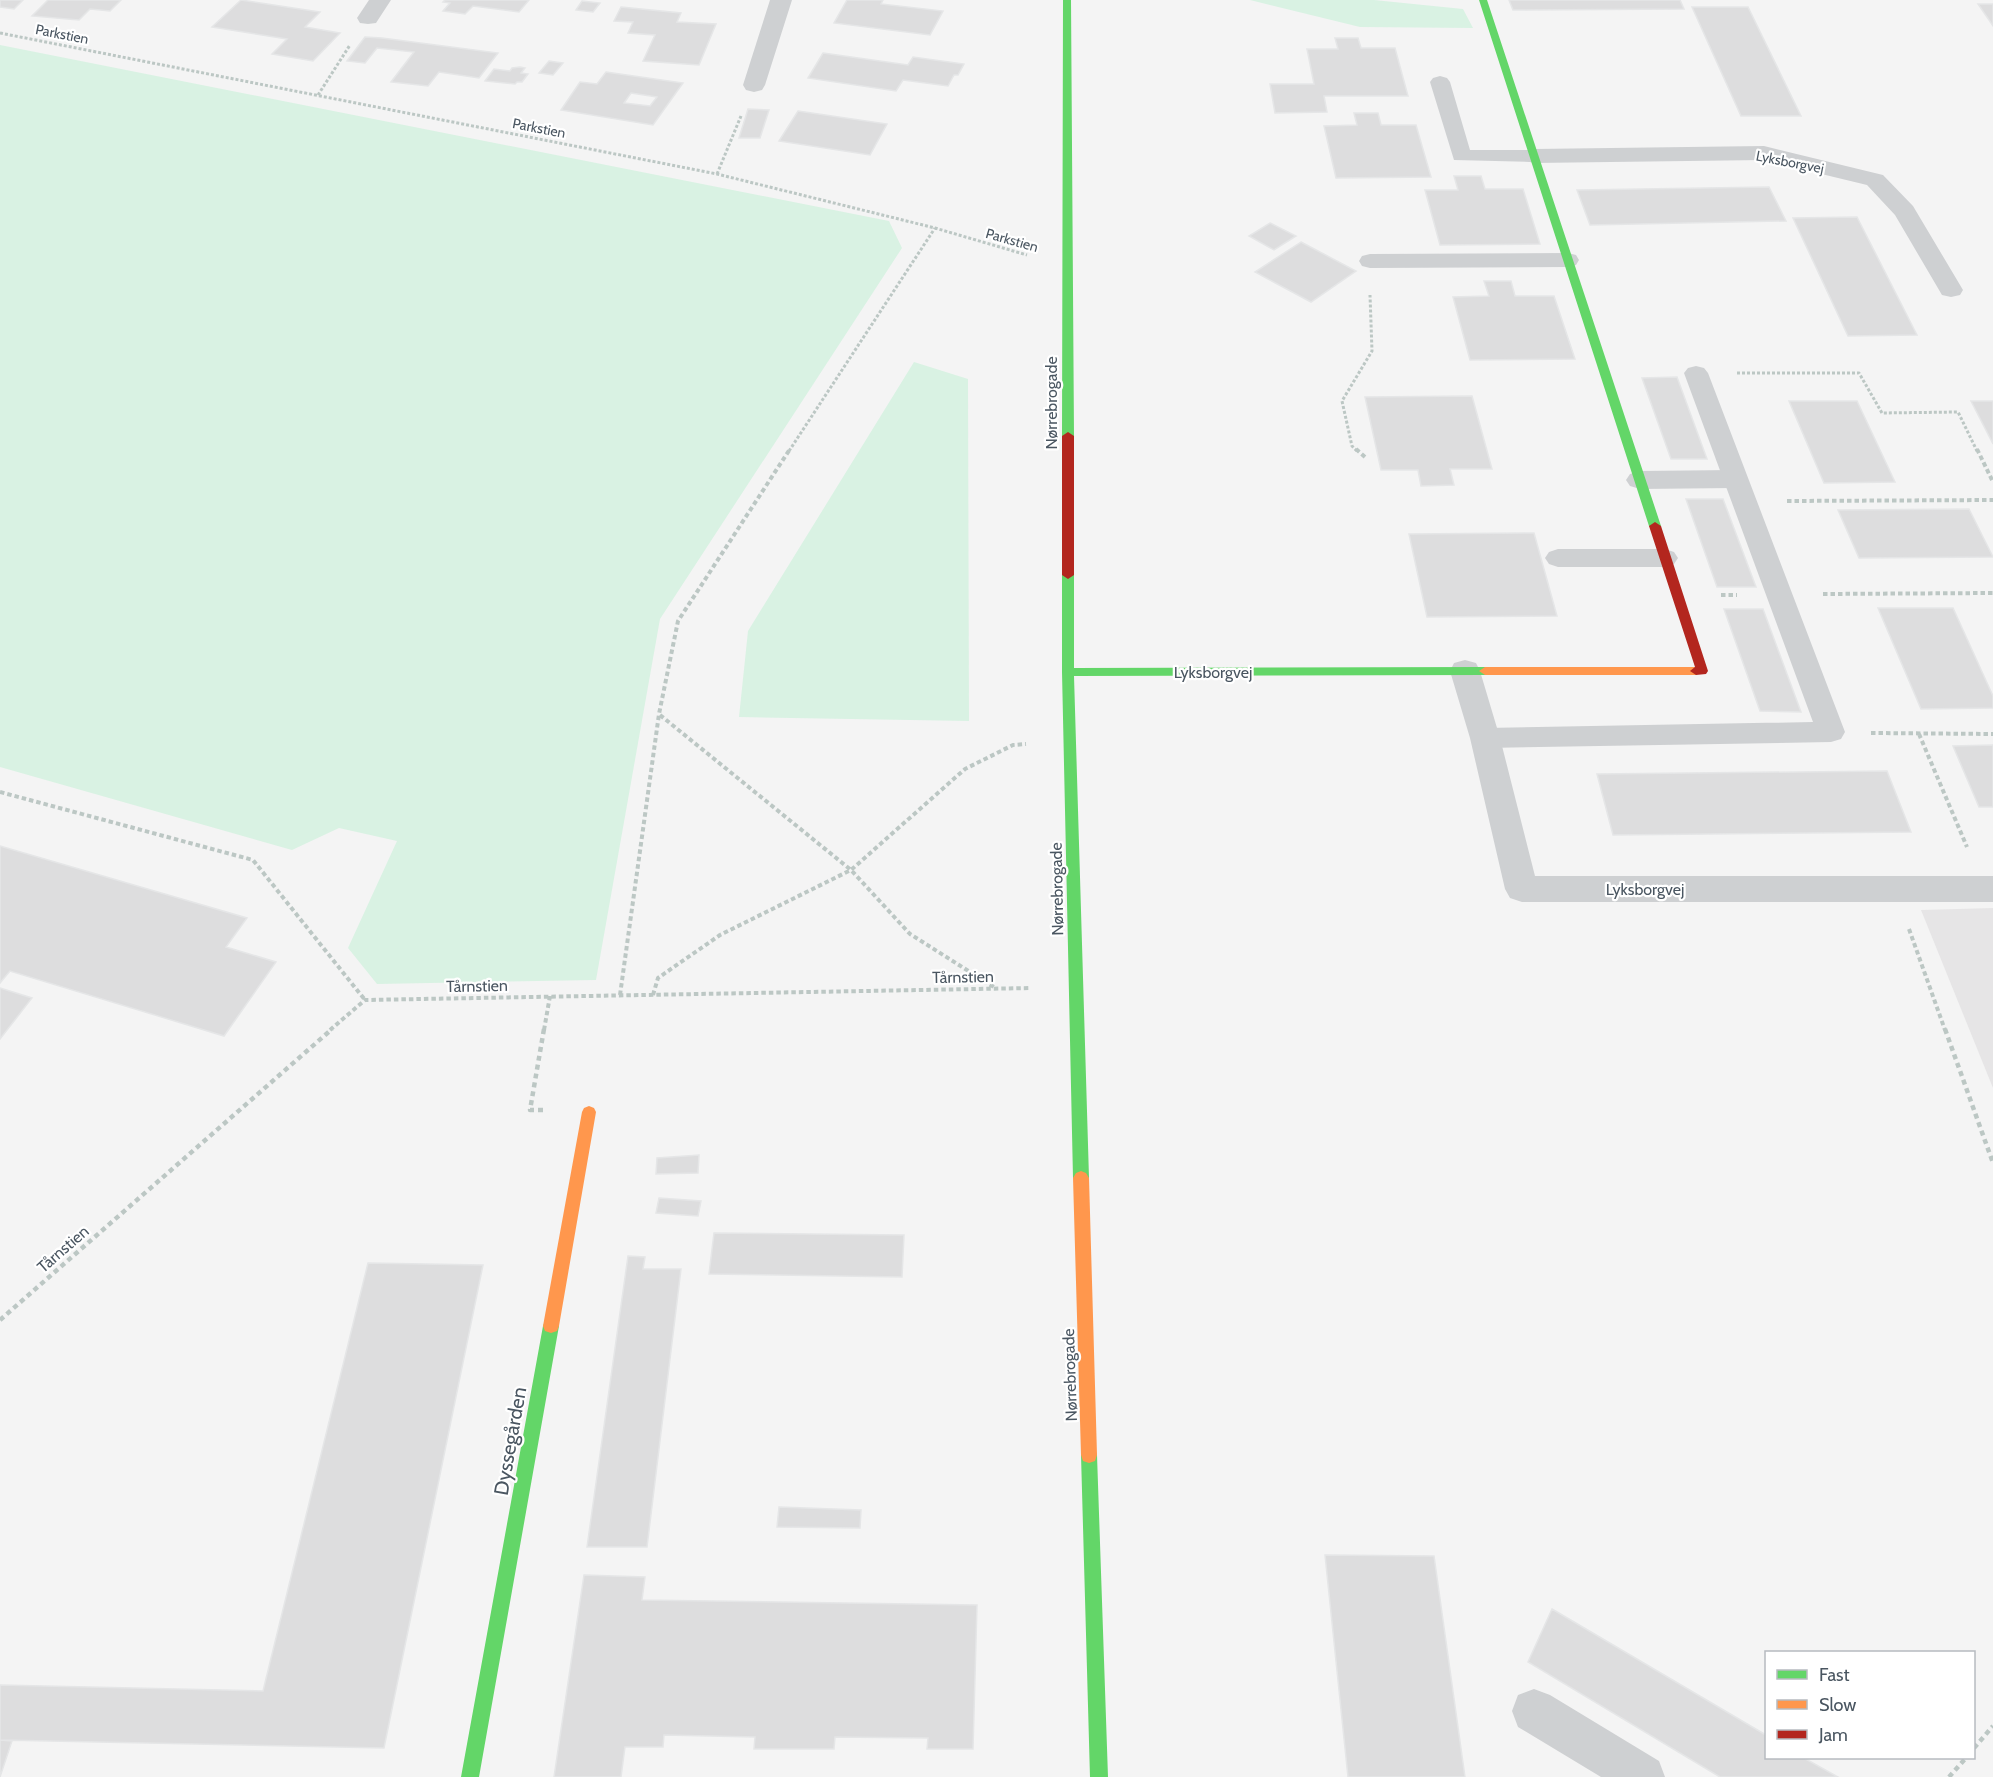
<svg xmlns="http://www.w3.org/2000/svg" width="1993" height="1777" viewBox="0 0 1993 1777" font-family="Cabin,sans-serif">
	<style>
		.education { fill: #e6e5e6 }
		.green { fill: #d9f2e3 }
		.building { fill: #ddddde; stroke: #e5e6e7; stroke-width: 1.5; fill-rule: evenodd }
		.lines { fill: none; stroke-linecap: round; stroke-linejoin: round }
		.path-far2 { stroke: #bcc7c4; stroke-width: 3; stroke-dasharray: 3 2; stroke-linecap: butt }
		.path-far1 { stroke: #bcc7c4; stroke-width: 4; stroke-dasharray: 4.5 3; stroke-linecap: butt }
		.path { stroke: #bcc7c4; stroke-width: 4.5; stroke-dasharray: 5 4; stroke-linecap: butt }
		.lane { fill: #ced0d2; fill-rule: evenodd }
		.street { fill: #ced0d2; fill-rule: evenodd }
		.fast { fill: #63d668; fill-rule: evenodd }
		.slow { fill: #ff974d; fill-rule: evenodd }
		.jam { fill: #b3261e; fill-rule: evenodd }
		.labels { text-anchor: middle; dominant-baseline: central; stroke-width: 4.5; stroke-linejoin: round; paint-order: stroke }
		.far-street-label { font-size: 14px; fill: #4a5661; stroke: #fff }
		.street-label { font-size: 16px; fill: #4a5661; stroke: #fff }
		.near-street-label { font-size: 20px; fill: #4a5661; stroke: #fff }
	</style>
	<rect width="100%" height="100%" fill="#f4f4f4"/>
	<path class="education" d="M1993 908V1088L1921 910Z"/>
	<path class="green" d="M1250 0H1374L1463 9 1473 28 1360 27Z
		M0 45 889 221 902 248 660 619 596 980 377 984 348 948 397 841 339 828 292 850 0 767Z
		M914 362 968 379 969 721 739 717 748 631Z"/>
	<path class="building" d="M0 0H23L14 9 0 7Z
		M48 0H121L110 11 90 9 79 20 32 16Z
		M241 0 320 12 305 27 340 33 313 61 272 54 287 39 212 27Z
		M445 0H529L519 12 473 6 465 14 443 11 450 3 443 2Z
		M847 0H883L881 4 943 11 930 35 834 23Z
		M1509 0H1680L1684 9 1513 10Z
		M582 1 600 3 593 12 576 10Z
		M1978 4H1993V26L1987 17Z
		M621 7 681 13 677 22 716 24 699 65 643 61 655 35 628 33 633 22 614 21Z
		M1692 7H1748L1801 116H1741Z
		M365 37 382 38 498 53 479 78 439 72 428 86 391 82 414 52 377 48 365 63 347 61Z
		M1335 38H1358L1361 48H1395L1408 96H1324L1327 112 1275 113 1270 84H1314L1307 49H1338Z
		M823 53 908 65 913 57 964 64 958 75H954L948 86 903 80 896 91 808 78Z
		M549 61 563 63 553 75 539 73Z
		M520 67 525 68 521 73 528 74 522 82H517L515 84 485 81 494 69 510 71 512 68Z
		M606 72 683 83 653 125 561 110 580 82 597 84ZM631 93 657 97 650 106 624 103Z
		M748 109 769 110 760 138H739Z
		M798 111 887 124 870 155 779 141Z
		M1354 113H1378L1381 125H1416L1431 177 1336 178 1324 126 1357 125Z
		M1454 176H1481L1485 189H1523L1540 244 1440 245 1425 190H1458Z
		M1769 187 1786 221 1590 225 1577 190Z
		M1857 217 1917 335 1848 336 1793 218Z
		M1270 223 1296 236 1274 250 1249 236Z
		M1301 242 1356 271 1311 302 1255 272Z
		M1484 281H1511L1515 296H1554L1575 359 1470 360 1453 297 1489 296Z
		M1677 377 1707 459H1671L1642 378Z
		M1472 396 1492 469H1450L1454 485 1421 486 1418 470H1381L1365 397Z
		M1789 401H1857L1895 482 1824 483Z
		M1971 401H1993V444Z
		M1686 499H1723L1756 587H1717Z
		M1969 509 1993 557 1859 558 1838 510Z
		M1534 533 1557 616 1427 617 1409 534Z
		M1878 608H1953L1993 696V708L1921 709Z
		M1724 609H1763L1801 712 1760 711Z
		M1993 745V807H1979L1953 746Z
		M1887 771 1911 832 1613 835 1597 774Z
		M0 846 247 918 226 947 276 962 224 1036 10 971 0 983Z
		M0 988 32 998 0 1039Z
		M699 1155 698 1173 656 1174 657 1158Z
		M659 1198 701 1201 698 1216 656 1213Z
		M714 1233 904 1235 902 1277 709 1274Z
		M628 1256 645 1257 643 1269H681L647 1547H587Z
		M368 1263 483 1265 384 1748 0 1740V1685L263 1691Z
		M779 1507 861 1510 860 1528 777 1527Z
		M1325 1555 1434 1556 1465 1777H1348Z
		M584 1575 645 1577 642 1600 977 1605 973 1749H927L928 1738 835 1737 834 1749H754L755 1737 664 1735 663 1747H625L621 1777H554Z
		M1552 1609 1766 1735V1758H1804L1838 1777H1720L1528 1662Z
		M0 1740 12 1741 0 1777Z"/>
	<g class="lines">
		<path class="path-far2" d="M0 33 717 174 935 228 1027 255
			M318 95 350 45
			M717 174 741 116
			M1737 373H1859L1882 413 1958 412 1977 451
			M789 451 935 228
			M1357 451 1352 446 1342 401 1372 351 1370 295"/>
		<path class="path-far1" d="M1356 449 1365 457
			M1977 449 1993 482
			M1787 501 1993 500
			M1823 594 1993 593
			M1721 595H1737
			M660 715 851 870 910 934 997 989
			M1871 733 1993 734
			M1919 734 1967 847
			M0 792 253 860 365 1000
			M1909 929 1945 1030
			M620 995 659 714 678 621 790 449
			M653 995 658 978 720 935 851 870 965 769 1013 745 1026 744
			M330 1030 365 1000 1031 988
			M544 1030 550 996"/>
		<path class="path" d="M1945 1029 1993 1163
			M543 1110H530L544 1029
			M0 1320 332 1029
			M1974 1748 1993 1726
			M1949 1777 1966 1758"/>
		<path class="lane" d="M1440 76 1447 78 1450 82 1470 150H1534L1541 152 1545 156 1541 160 1534 162 1454 160 1430 82 1433 78Z
			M1568 253 1576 255 1579 260 1576 265 1568 267 1370 268 1362 266 1359 261 1362 256 1370 254Z
			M1696 366 1704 368 1708 373 1845 732 1841 739 1831 742 1485 748 1475 745 1471 738 1475 731 1485 728 1813 722 1684 373 1688 368Z
			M1558 549H1665L1674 552 1678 558 1674 564 1665 567H1558L1549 564 1545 558 1549 552Z"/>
		<path class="street" d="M369 0H391L376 23 368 24 360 23 357 18Z
			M770 0H792L765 85 762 90 754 92 746 90 743 85Z
			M1764 146 1883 175 1913 206 1963 290 1960 295 1951 297 1942 295 1895 215 1867 185 1764 160 1534 163 1526 161 1522 156 1526 151 1534 149Z
			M1734 470 1744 473 1748 479 1744 485 1734 488 1640 489 1630 486 1626 480 1630 474 1640 471Z
			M1465 660 1476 663 1480 671 1500 738 1535 876H1993V902H1522L1510 898 1505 889 1470 738 1450 671 1454 663Z
			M1534 1689 1550 1695 1659 1761 1665 1777H1601L1518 1727 1512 1711 1518 1695Z"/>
		<path class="fast" d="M1063 0H1071L1074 436 1068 440 1062 436Z
			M1479 0H1487L1661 526 1659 529 1655 530 1649 526Z
			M1068 571 1074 575V668L1485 667 1491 671 1485 675 1074 676 1089 1178 1086 1183 1081 1185 1076 1183 1073 1178 1062 672V575Z
			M551 1319 557 1321 559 1326 479 1777H461L543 1326 545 1321Z
			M1089 1447 1095 1449 1097 1455 1108 1777H1090L1081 1455 1083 1449Z"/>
		<path class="slow" d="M1485 667H1696L1702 671 1696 675H1485L1479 671Z
			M589 1106 594 1108 596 1112 559 1326 557 1331 551 1333 545 1331 543 1326 582 1112 584 1108Z
			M1081 1171 1086 1173 1089 1178 1097 1455 1095 1461 1089 1463 1083 1461 1081 1455 1073 1178 1076 1173Z"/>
		<path class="jam" d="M1068 432 1074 436V575L1068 579 1062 575V436Z
			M1655 522 1661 526 1708 671 1706 674 1696 675 1690 671 1695 667 1649 526Z"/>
	</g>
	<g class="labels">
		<g class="far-street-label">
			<text transform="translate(62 34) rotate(11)">Parkstien</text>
			<text transform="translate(539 128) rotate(11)">Parkstien</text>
			<text transform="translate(1790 162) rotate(11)">Lyksborgvej</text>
			<text transform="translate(1012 240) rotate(16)">Parkstien</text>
		</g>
		<g class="street-label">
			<text transform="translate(1051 403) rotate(-90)">Nørrebrogade</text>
			<text x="1213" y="672">Lyksborgvej</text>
			<text transform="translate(1057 889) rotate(-91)">Nørrebrogade</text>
			<text x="1645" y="889">Lyksborgvej</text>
			<text transform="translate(963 977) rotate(-1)">Tårnstien</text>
			<text transform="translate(477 986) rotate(-1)">Tårnstien</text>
			<text transform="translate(63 1249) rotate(-41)">Tårnstien</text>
			<text transform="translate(1070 1375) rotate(-92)">Nørrebrogade</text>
		</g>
		<g class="near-street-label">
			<text transform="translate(510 1441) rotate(-80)">Dyssegården</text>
		</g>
	</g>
	<rect x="1765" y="1651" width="210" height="108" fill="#ffffff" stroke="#b7bbc0" stroke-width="1.5"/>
	<rect x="1777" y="1670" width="30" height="9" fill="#63d668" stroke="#b7bbc0" stroke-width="1.5"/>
	<text x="1819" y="1681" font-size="18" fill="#4a5661">Fast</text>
	<rect x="1777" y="1700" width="30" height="9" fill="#ff974d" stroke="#b7bbc0" stroke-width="1.5"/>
	<text x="1819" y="1711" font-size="18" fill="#4a5661">Slow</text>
	<rect x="1777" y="1730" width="30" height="9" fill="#b3261e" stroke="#b7bbc0" stroke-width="1.5"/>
	<text x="1819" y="1741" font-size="18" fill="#4a5661">Jam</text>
</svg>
